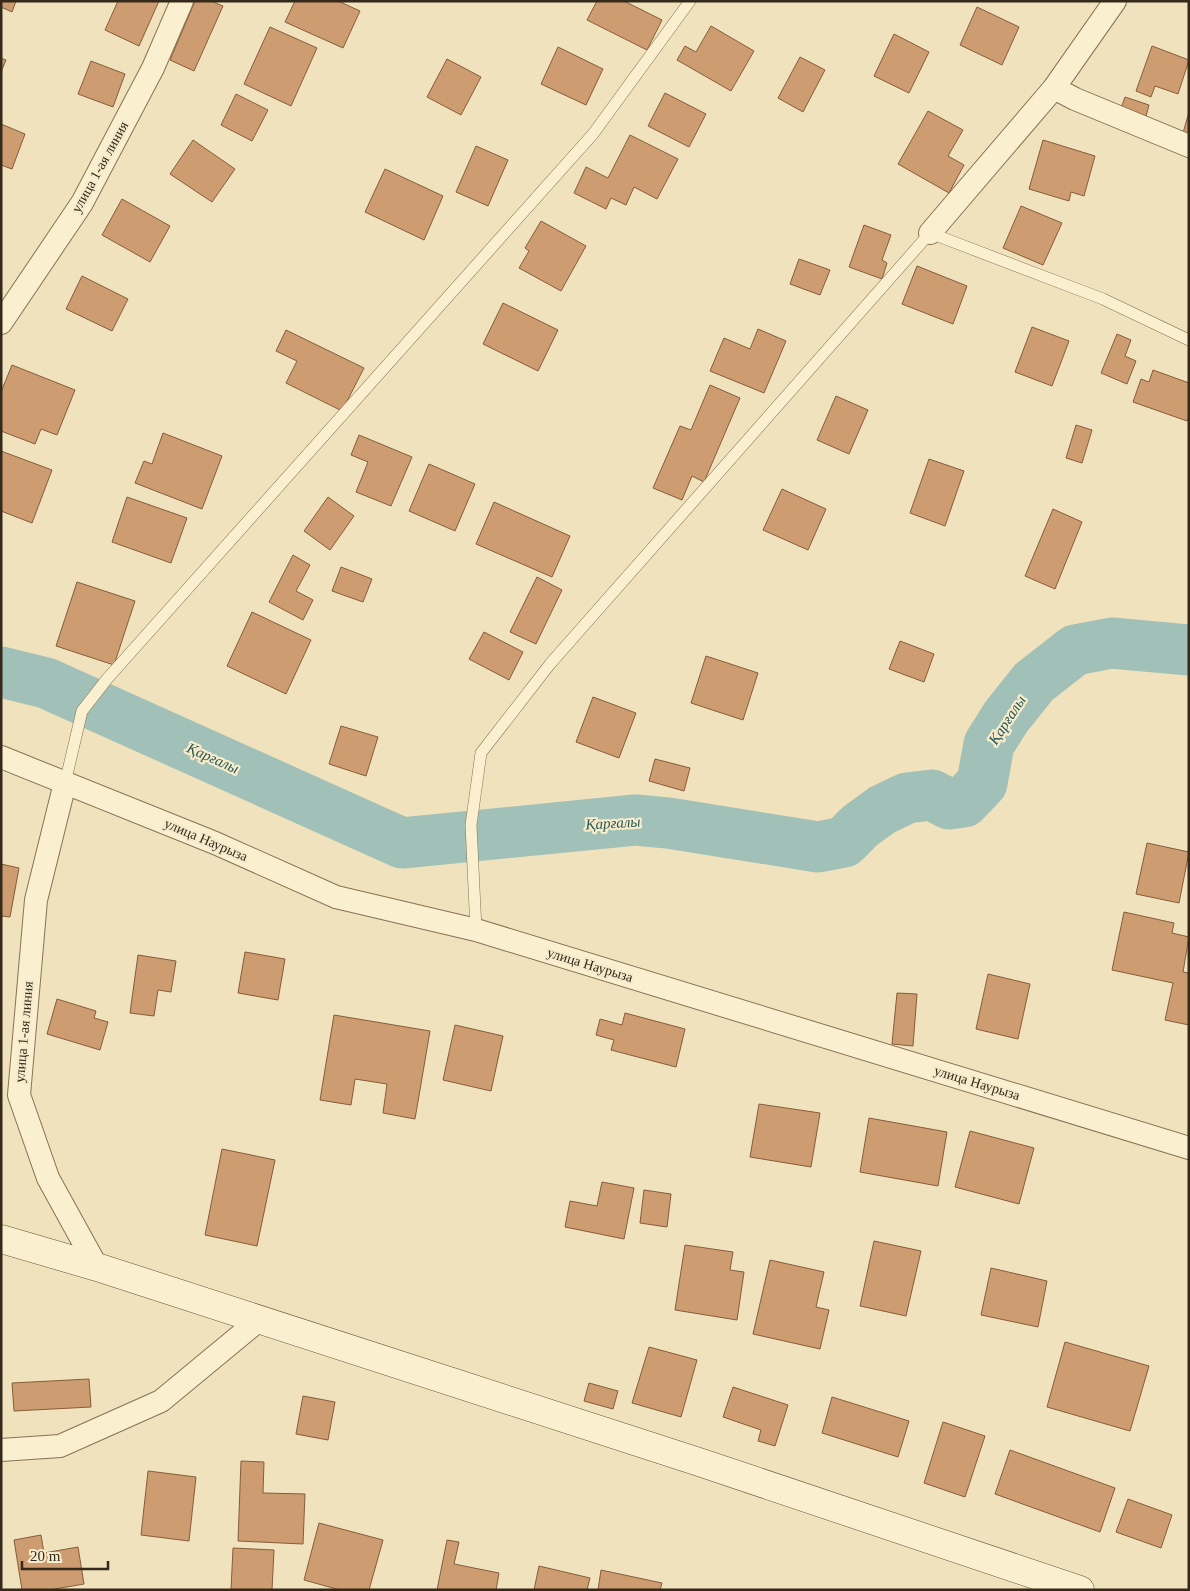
<svg xmlns="http://www.w3.org/2000/svg" width="1190" height="1591" viewBox="0 0 1190 1591" font-family="Georgia,serif">
	<style>
		.lines { fill: none; stroke-linecap: round; stroke-linejoin: round }
		.river { stroke: #a0c0b8; stroke-width: 51 }
		.building { fill: #ce9c71; stroke: #865c3b }
		.lane-casing { stroke: #877255; stroke-width: 12 }
		.street-casing { stroke: #877255; stroke-width: 24 }
		.secondary-casing { stroke: #685339; stroke-width: 29 }
		.lane { stroke: #faefcf; stroke-width: 11 }
		.street { stroke: #faefcf; stroke-width: 22 }
		.secondary { stroke: #faefcf; stroke-width: 28 }
		.labels { text-anchor: middle; dominant-baseline: central; stroke-width: 4.5; stroke-linejoin: round; paint-order: stroke }
		.street-label { font-size: 14px; fill: #35291b; stroke: #f6eccc }
		.water-label { font-size: 15px; font-style: italic; fill: #295655; stroke: #f6eccc }
	</style>
	<rect width="100%" height="100%" fill="#efe2bc"/>
	<g class="lines">
		<path class="river" d="M1 672 46 683 402 843 635 820 668 823 818 847 844 842 860 826 882 810 907 798 932 795 949 804 964 802 982 783 989 744 1006 717 1034 682 1075 650 1112 643 1189 650"/>
	</g>
	<path class="building" d="M1 1H16L12 12 1 7Z
		M118 1H159L139 46 105 30Z
		M195 1H211L223 6 194 71 170 60Z
		M295 1H338L360 11 343 48 285 22Z
		M597 1H624L662 20 647 50 587 20Z
		M977 7 1019 27 1002 65 960 45Z
		M711 26 754 51 731 91 677 60 685 46 696 52Z
		M270 27 317 48 291 106 244 84Z
		M894 34 929 52 909 93 874 76Z
		M1152 46 1189 60 1178 94 1155 86 1151 97 1136 91Z
		M558 47 603 69 586 105 541 84Z
		M800 57 825 70 803 112 778 98Z
		M1 58 6 60 1 72Z
		M447 59 481 77 461 115 427 97Z
		M91 61 125 74 113 107 78 94Z
		M665 93 706 114 689 147 648 126Z
		M236 94 268 110 252 141 221 125Z
		M1125 97 1149 105 1145 120 1120 111Z
		M928 111 963 130 948 156 964 165 949 193 898 164Z
		M1189 112V134L1183 133Z
		M1 124 25 134 12 169 1 165Z
		M630 135 678 159 657 199 634 187 626 205 611 198 606 209 574 193 586 167 608 178Z
		M193 140 235 169 212 202 170 174Z
		M1043 140 1095 156 1084 196 1071 192 1069 201 1029 189Z
		M476 146 508 160 488 206 456 192Z
		M385 169 443 196 424 240 365 212Z
		M122 199 170 226 150 262 102 235Z
		M1021 206 1062 223 1043 265 1003 248Z
		M541 221 586 246 561 291 519 268 529 251 525 248Z
		M864 225 891 235 882 260 887 263 882 279 849 267Z
		M799 259 830 270 820 295 790 284Z
		M917 266 967 286 953 324 902 304Z
		M82 276 128 299 112 331 66 309Z
		M503 303 558 330 538 371 483 344Z
		M1032 327 1069 341 1052 386 1015 372Z
		M758 329 786 341 764 393 710 371 724 338 750 349Z
		M286 330 364 368 342 411 286 383 297 361 276 351Z
		M1117 334 1131 340 1125 356 1136 361 1127 384 1101 373Z
		M12 365 75 390 57 435 41 429 35 444 1 431V392Z
		M1153 370 1189 383V417L1187 421 1133 402 1141 379 1149 382Z
		M710 385 740 398 704 482 692 476 682 500 653 488 680 426 691 430Z
		M836 396 868 410 849 454 817 440Z
		M1076 425 1092 430 1082 463 1066 458Z
		M163 433 222 456 202 509 135 483 144 461 152 464Z
		M359 435 412 457 391 506 356 492 368 462 351 455Z
		M1 451 52 470 32 523 1 511Z
		M929 459 964 471 945 526 910 513Z
		M429 464 475 484 455 531 409 511Z
		M782 489 826 509 808 550 763 530Z
		M127 497 187 518 171 563 112 542Z
		M328 497 354 516 330 550 304 531Z
		M494 502 570 536 552 577 476 544Z
		M1053 509 1082 522 1055 589 1025 576Z
		M293 555 310 565 296 591 313 600 303 620 269 602Z
		M341 567 372 579 363 602 332 591Z
		M537 577 562 590 536 644 510 632Z
		M77 582 135 601 114 665 56 646Z
		M252 612 311 640 286 694 227 666Z
		M484 632 523 652 509 680 469 659Z
		M900 641 934 654 924 682 889 669Z
		M706 656 758 673 743 720 691 703Z
		M593 697 636 713 619 758 576 742Z
		M341 726 378 737 366 776 329 764Z
		M655 759 690 768 684 791 649 781Z
		M1147 843 1189 852 1179 903 1136 894Z
		M1 864 19 868 10 917 1 916Z
		M1124 912 1174 923 1172 933 1189 937 1183 972 1189 973V1025L1165 1020 1173 983 1112 970Z
		M245 952 285 959 278 1000 238 993Z
		M138 955 176 961 171 992 158 990 154 1016 130 1013Z
		M988 974 1030 984 1018 1039 976 1029Z
		M897 993 917 994 913 1046 892 1044Z
		M57 999 96 1011 94 1018 108 1022 100 1050 47 1034Z
		M625 1013 685 1029 676 1067 611 1050 614 1040 596 1035 600 1019 622 1025Z
		M334 1015 430 1031 415 1119 383 1113 387 1084 355 1079 351 1105 320 1100Z
		M455 1025 503 1036 491 1091 443 1080Z
		M759 1104 820 1113 811 1167 750 1157Z
		M869 1118 947 1132 938 1186 860 1172Z
		M970 1131 1034 1148 1019 1204 955 1187Z
		M222 1149 275 1160 257 1246 205 1235Z
		M602 1182 634 1188 624 1239 565 1227 570 1201 597 1206Z
		M644 1190 671 1194 667 1227 640 1223Z
		M874 1241 921 1251 906 1316 860 1306Z
		M685 1245 733 1252 730 1270 744 1272 737 1320 675 1310Z
		M770 1260 824 1272 816 1307 829 1310 820 1349 753 1334Z
		M991 1268 1047 1281 1038 1327 981 1315Z
		M1065 1342 1149 1366 1130 1431 1047 1407Z
		M649 1347 697 1360 681 1417 632 1403Z
		M89 1379 91 1407 14 1411 12 1383Z
		M589 1383 618 1391 613 1409 584 1401Z
		M733 1387 788 1405 775 1446 758 1441 761 1430 723 1417Z
		M303 1396 335 1402 328 1440 296 1434Z
		M832 1397 909 1421 898 1457 822 1433Z
		M943 1422 985 1436 965 1497 924 1483Z
		M1010 1450 1115 1488 1100 1532 995 1494Z
		M241 1461 264 1462 263 1493 305 1494 303 1544 238 1541Z
		M148 1471 196 1477 189 1541 141 1535Z
		M1128 1499 1172 1515 1161 1548 1116 1532Z
		M319 1523 383 1540 369 1590H340L304 1580Z
		M41 1535 44 1553 78 1547 84 1584 49 1590H22L14 1540Z
		M447 1540 459 1542 454 1564 499 1573 496 1590H437Z
		M233 1548 274 1550 272 1590H231Z
		M539 1566 590 1578 587 1590H534Z
		M601 1570 662 1583 660 1590H598Z"/>
	<g class="lines">
		<defs>
			<path id="lane" d="M65 783 82 711 107 679 593 134 690 1
				M476 930 471 825 481 753 550 664 930 233 1103 299 1189 340"/>
			<path id="street" d="M1115 1 1054 88 1075 99 1189 146
				M930 233 1054 88
				M1 323 82 203 153 68 182 1
				M1 757 215 843 336 897 476 930 1189 1148
				M65 783 36 900 19 1095 48 1178 97 1267
				M1 1450 60 1446 161 1401 259 1320"/>
			<path id="secondary" d="M1 1239 97 1267 699 1462 1080 1590"/>
		</defs>
		<use href="#lane" class="lane-casing"/>
		<use href="#street" class="street-casing"/>
		<use href="#secondary" class="secondary-casing"/>
		<use href="#lane" class="lane"/>
		<use href="#street" class="street"/>
		<use href="#secondary" class="secondary"/>
	</g>
	<g class="labels">
		<g class="street-label">
			<text transform="translate(100 167) rotate(-61)">улица 1-ая линия</text>
			<text transform="translate(206 840) rotate(23)">улица Наурыза</text>
			<text transform="translate(590 965) rotate(17)">улица Наурыза</text>
			<text transform="translate(24 1032) rotate(-85)">улица 1-ая линия</text>
			<text transform="translate(977 1083) rotate(17)">улица Наурыза</text>
		</g>
		<g class="water-label">
			<text transform="translate(1007 720) rotate(-57)">Қарғалы</text>
			<text transform="translate(213 758) rotate(24)">Қарғалы</text>
			<text transform="translate(613 823) rotate(-3)">Қарғалы</text>
		</g>
	</g>
	<rect width="1190" height="1591" fill="none" stroke="#35291b" stroke-width="5"/>
	<path d="M22 1561v8h86v-8" fill="none" stroke="#35291b" stroke-width="2.5"/>
	<text x="30" y="1561" font-size="15" fill="#35291b" stroke="#f6eccc" stroke-width="4" paint-order="stroke">20 m</text>
</svg>
